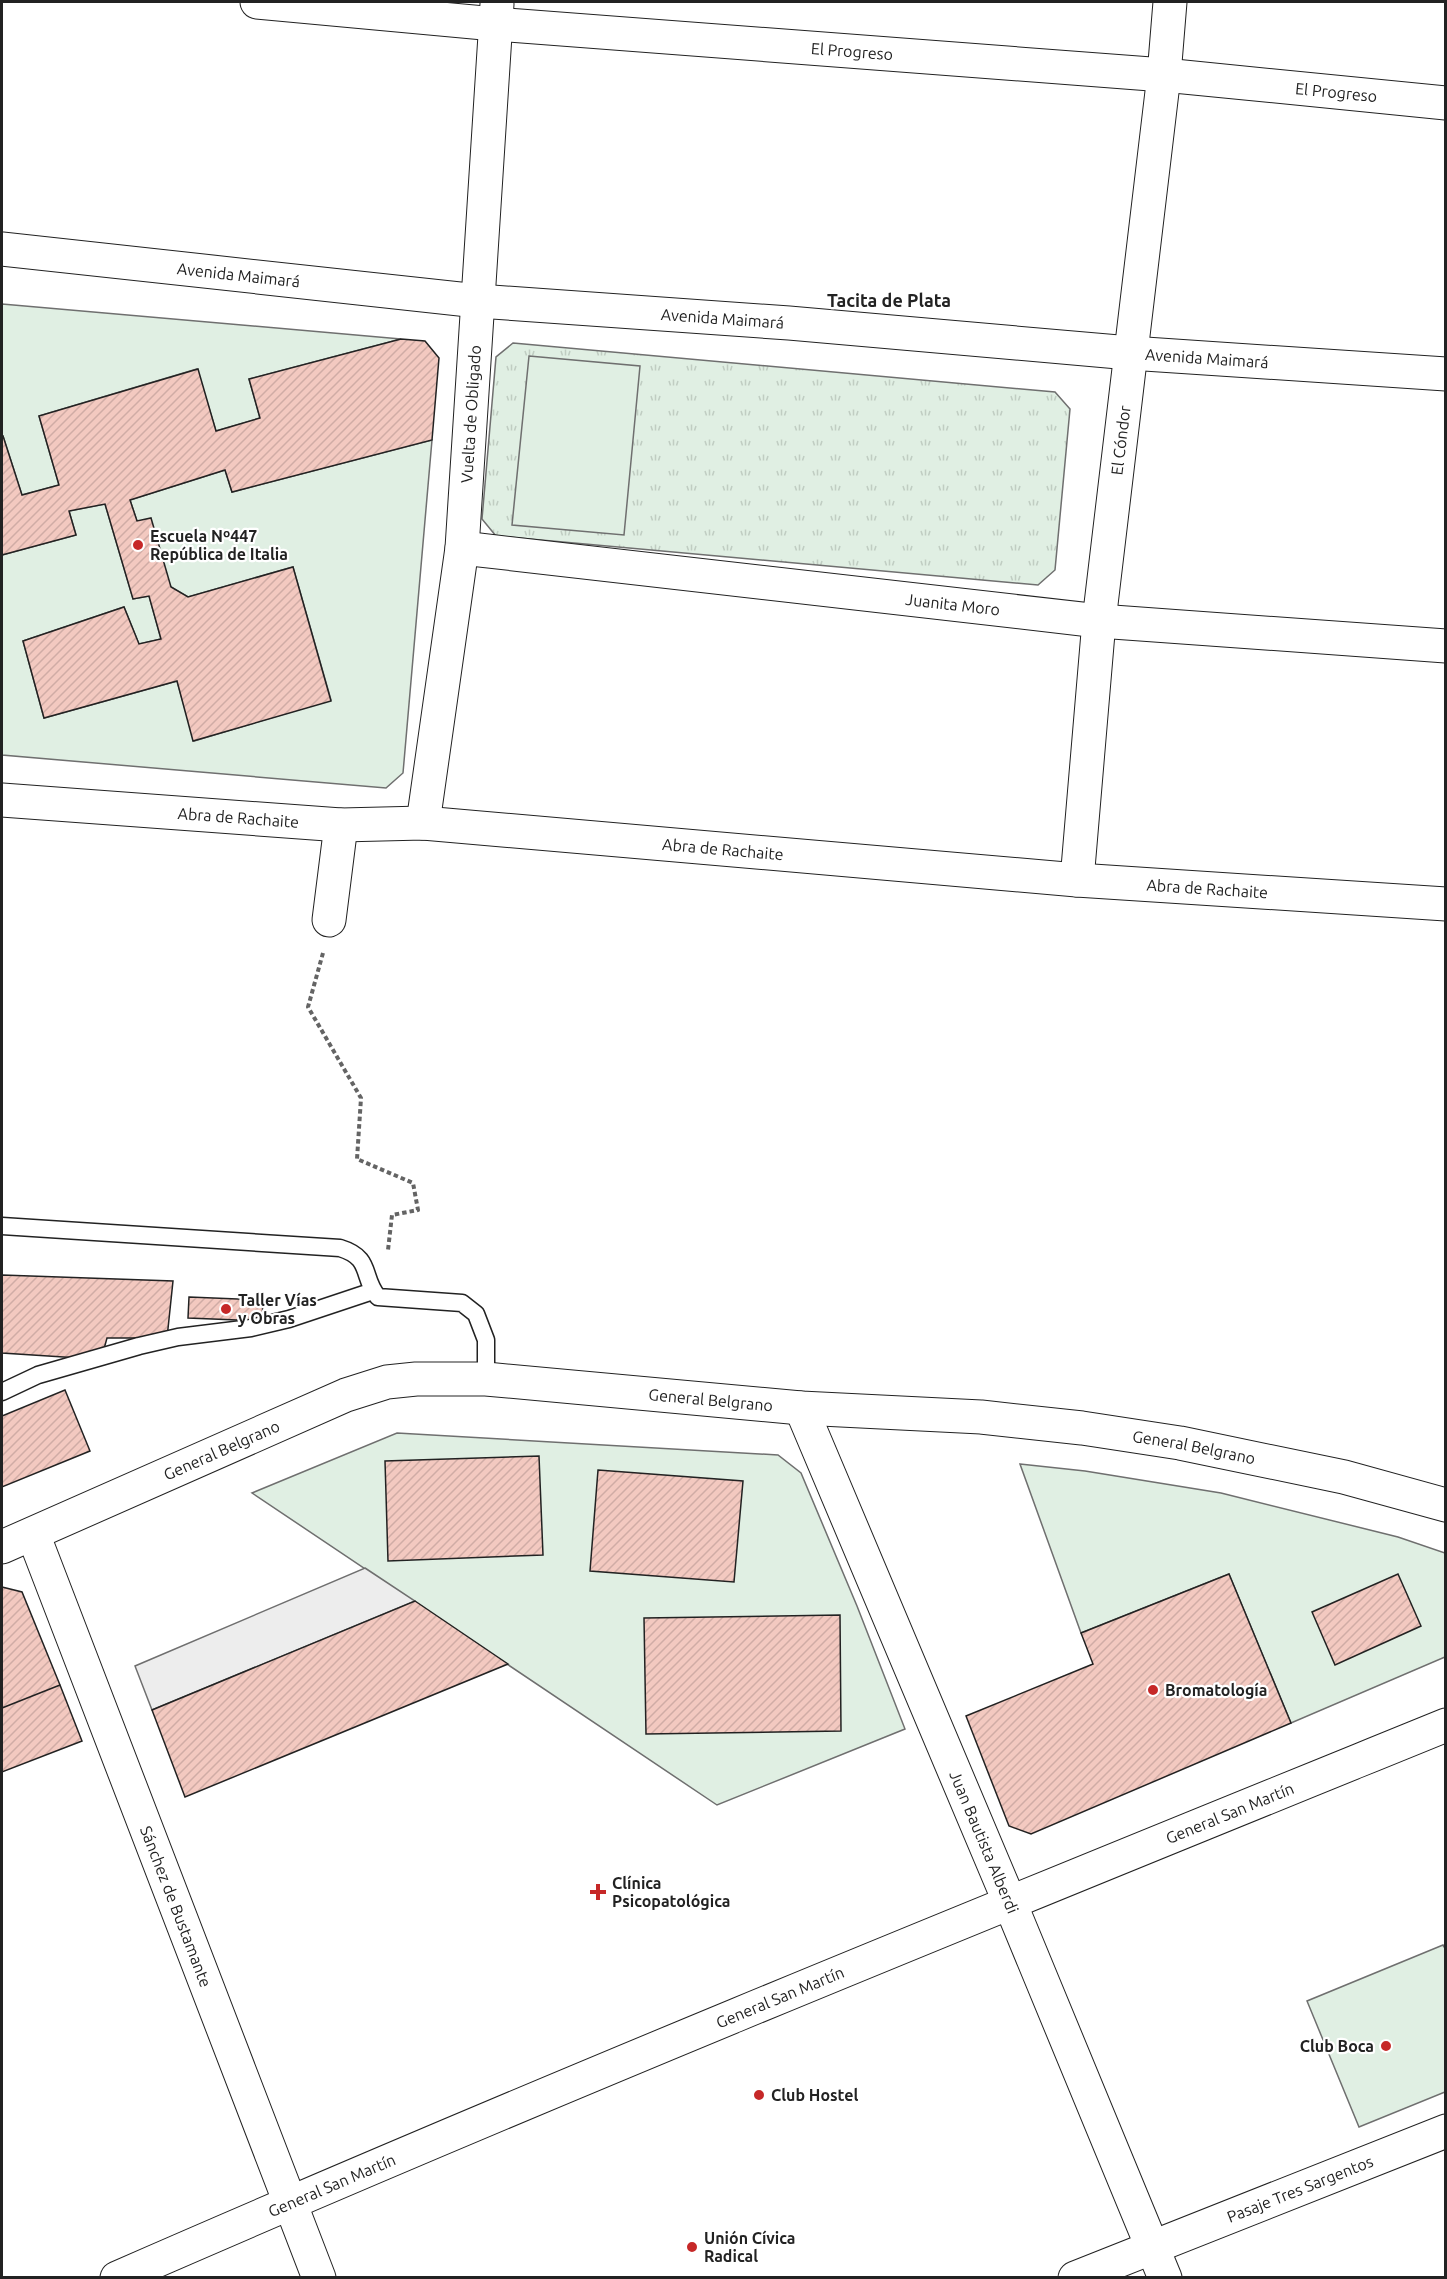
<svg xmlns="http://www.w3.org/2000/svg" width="1447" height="2279" viewBox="0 0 1447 2279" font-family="Ubuntu,sans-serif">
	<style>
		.park { fill: url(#park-tufts); stroke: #6f6f6f; stroke-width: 1.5 }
		.garden { fill: #e0efe3; stroke: #6f6f6f; stroke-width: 1.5 }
		.parking { fill: #ededed; stroke: #6f6f6f; stroke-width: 1.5 }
		.building { fill: url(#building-hatch); stroke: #222; stroke-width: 1.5 }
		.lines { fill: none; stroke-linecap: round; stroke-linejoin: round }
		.service-casing { stroke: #222; stroke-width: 19 }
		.minor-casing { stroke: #222; stroke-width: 35 }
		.primary-casing { stroke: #222; stroke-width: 35 }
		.path { stroke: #646464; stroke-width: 4; stroke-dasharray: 4.5 3; stroke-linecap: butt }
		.service { stroke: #fff; stroke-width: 16 }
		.minor { stroke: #fff; stroke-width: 33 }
		.primary { stroke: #fff; stroke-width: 33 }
		.poi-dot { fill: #c62828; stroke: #fff; stroke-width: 2 }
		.labels { text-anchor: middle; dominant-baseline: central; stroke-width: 4.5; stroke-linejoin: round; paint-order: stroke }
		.street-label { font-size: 16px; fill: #222; stroke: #fff }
		.poi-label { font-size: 16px; font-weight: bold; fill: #222; stroke: #fff; text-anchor: start }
		.neighbourhood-label { font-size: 18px; font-weight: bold; fill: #222; stroke: #fff }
	</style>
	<defs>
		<pattern id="park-tufts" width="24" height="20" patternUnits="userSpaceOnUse" patternTransform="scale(1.5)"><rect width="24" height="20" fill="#e0efe3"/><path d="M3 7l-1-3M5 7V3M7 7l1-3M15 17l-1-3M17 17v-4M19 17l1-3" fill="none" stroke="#c0cdc2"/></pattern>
		<pattern id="building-hatch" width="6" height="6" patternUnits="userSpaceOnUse" patternTransform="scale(1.5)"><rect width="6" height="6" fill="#f3c9c0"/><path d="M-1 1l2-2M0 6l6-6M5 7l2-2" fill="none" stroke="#d0aca5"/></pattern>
	</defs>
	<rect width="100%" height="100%" fill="#fff"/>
	<path class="park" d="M513 343 1055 392 1070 409 1055 570 1038 585 496 536 482 519 496 357Z"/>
	<path class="garden" d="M2 304 401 339 249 379 260 418 216 431 197 369 39 416 59 485 22 495 3 436H2Z
		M529 356 640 366 624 535 512 525Z
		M432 440 403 773 386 788 2 755V555L76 535 69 511 105 504 133 599 149 596 161 639 139 644 124 607 23 641 44 718 177 681 194 741 331 700 293 567 188 597 171 587 137 521 130 500 225 470 232 492Z
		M397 1433 778 1455 801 1473 857 1606 905 1729 717 1805 252 1493Z
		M1020 1464 1085 1471 1221 1493 1398 1537 1445 1553V1657L1291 1723 1229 1574 1081 1633Z
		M1443 1945 1446 1950 1445 2092 1359 2127 1307 2001Z"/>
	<path class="parking" d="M365 1568 415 1601 152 1710 135 1666Z"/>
	<path class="building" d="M401 339 425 341 439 358 432 440 232 492 225 470 130 500 137 521 151 518 171 587 188 597 293 567 331 701 193 741 177 681 44 718 23 641 124 607 139 644 161 639 149 596 133 599 105 504 69 511 76 535 2 555V436H3L22 495 59 485 39 416 198 369 216 431 260 418 249 379Z
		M2 1275 173 1281 167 1338H107L104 1349 79 1358 2 1353Z
		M189 1297 263 1300 262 1321 188 1318Z
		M65 1390 90 1451 2 1487V1416Z
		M539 1456 543 1555 388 1561 385 1461Z
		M598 1470 743 1481 734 1582 590 1571Z
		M1229 1574 1291 1723 1031 1834 1009 1826 966 1716 1093 1664 1081 1633Z
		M1398 1574 1421 1626 1335 1665 1312 1612Z
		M2 1587 22 1592 60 1685 2 1708Z
		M415 1601 508 1664 185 1797 152 1710Z
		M840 1615 841 1731 646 1734 644 1618Z
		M60 1685 82 1741 2 1772V1708Z"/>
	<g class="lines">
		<defs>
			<path id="service" d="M2 1226 340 1248C373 1258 361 1277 378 1297L462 1303 476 1314 486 1340V1379
				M2 1392 38 1375 139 1346 178 1337 251 1328 289 1319 373 1291"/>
			<g id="minor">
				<path id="s1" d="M257 2 495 24 1164 75 1446 103"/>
				<path id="s2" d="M2 249 478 301 789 323 1130 353 1446 374"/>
				<path id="s3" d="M462 548 1099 621 1446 646"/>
				<path id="s4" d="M2 800 341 825 423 823 1077 880 1446 904"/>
				<path id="s5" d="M423 823 462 548 497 4"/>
				<path id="s6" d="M1077 880 1099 621 1164 75 1170 2"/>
				<path d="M329 920 341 825"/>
				<path id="s7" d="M801 1408 1010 1903 1165 2278"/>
				<path id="s8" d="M33 1534 319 2278"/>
				<path id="s9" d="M117 2278C556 2086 1001 1906 1446 1725"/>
				<path id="s10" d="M1075 2278 1446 2131"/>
			</g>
			<g id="primary">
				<path id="s11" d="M2 1547 346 1395 387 1382 416 1379H486L801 1408 981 1417 1082 1428 1180 1443 1344 1477 1446 1505"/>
			</g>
		</defs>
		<use href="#service" class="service-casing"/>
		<use href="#minor" class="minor-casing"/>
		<use href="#primary" class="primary-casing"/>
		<path class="path" d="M323 953 308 1007 361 1098 357 1159 413 1183 418 1210 392 1215 388 1250"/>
		<use href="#service" class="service"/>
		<use href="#minor" class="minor"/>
		<use href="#primary" class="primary"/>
	</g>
	<g class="poi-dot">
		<circle cx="138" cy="545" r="6"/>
		<circle cx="226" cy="1309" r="6"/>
		<circle cx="1153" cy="1690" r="6"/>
		<path d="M595 1883h6v6h6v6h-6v6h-6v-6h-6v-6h6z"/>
		<circle cx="1386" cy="2046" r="6"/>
		<circle cx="759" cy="2095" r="6"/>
		<circle cx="692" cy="2247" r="6"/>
	</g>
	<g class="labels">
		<g class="street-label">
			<text stroke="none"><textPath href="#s1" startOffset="597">El Progreso</textPath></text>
			<text stroke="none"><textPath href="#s1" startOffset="1083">El Progreso</textPath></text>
			<text stroke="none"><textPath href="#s2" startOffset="238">Avenida Maimará</textPath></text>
			<text stroke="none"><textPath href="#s2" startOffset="724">Avenida Maimará</textPath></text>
			<text stroke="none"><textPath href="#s2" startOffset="1210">Avenida Maimará</textPath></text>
			<text stroke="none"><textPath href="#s5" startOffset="412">Vuelta de Obligado</textPath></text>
			<text stroke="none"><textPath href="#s6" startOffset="442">El Cóndor</textPath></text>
			<text stroke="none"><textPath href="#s3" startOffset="494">Juanita Moro</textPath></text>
			<text stroke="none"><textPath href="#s4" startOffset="237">Abra de Rachaite</textPath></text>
			<text stroke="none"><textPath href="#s4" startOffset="723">Abra de Rachaite</textPath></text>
			<text stroke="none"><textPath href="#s4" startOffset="1209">Abra de Rachaite</textPath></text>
			<text stroke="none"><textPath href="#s11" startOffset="744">General Belgrano</textPath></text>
			<text stroke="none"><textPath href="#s11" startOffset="1230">General Belgrano</textPath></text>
			<text stroke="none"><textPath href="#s11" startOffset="240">General Belgrano</textPath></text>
			<text stroke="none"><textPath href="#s9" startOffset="1206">General San Martín</textPath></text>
			<text stroke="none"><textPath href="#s7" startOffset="471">Juan Bautista Alberdi</textPath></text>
			<text stroke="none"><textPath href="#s8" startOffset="399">Sánchez de Bustamante</textPath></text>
			<text stroke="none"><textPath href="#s9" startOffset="720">General San Martín</textPath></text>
			<text stroke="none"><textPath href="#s9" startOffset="234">General San Martín</textPath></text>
			<text stroke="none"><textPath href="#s10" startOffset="242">Pasaje Tres Sargentos</textPath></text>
		</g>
		<g class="poi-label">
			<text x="150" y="536">Escuela Nº447<tspan x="150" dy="18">República de Italia</tspan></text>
			<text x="238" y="1300">Taller Vías<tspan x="238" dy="18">y Obras</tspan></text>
			<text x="1165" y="1690">Bromatología</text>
			<text x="612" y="1883">Clínica<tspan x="612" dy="18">Psicopatológica</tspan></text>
			<text x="1374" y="2046" text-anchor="end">Club Boca</text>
			<text x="771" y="2095">Club Hostel</text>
			<text x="704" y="2238">Unión Cívica<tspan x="704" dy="18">Radical</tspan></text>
		</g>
		<g class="neighbourhood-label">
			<text x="889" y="300">Tacita de Plata</text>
		</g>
	</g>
	<rect width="1447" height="2279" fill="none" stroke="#222222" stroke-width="6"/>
</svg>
